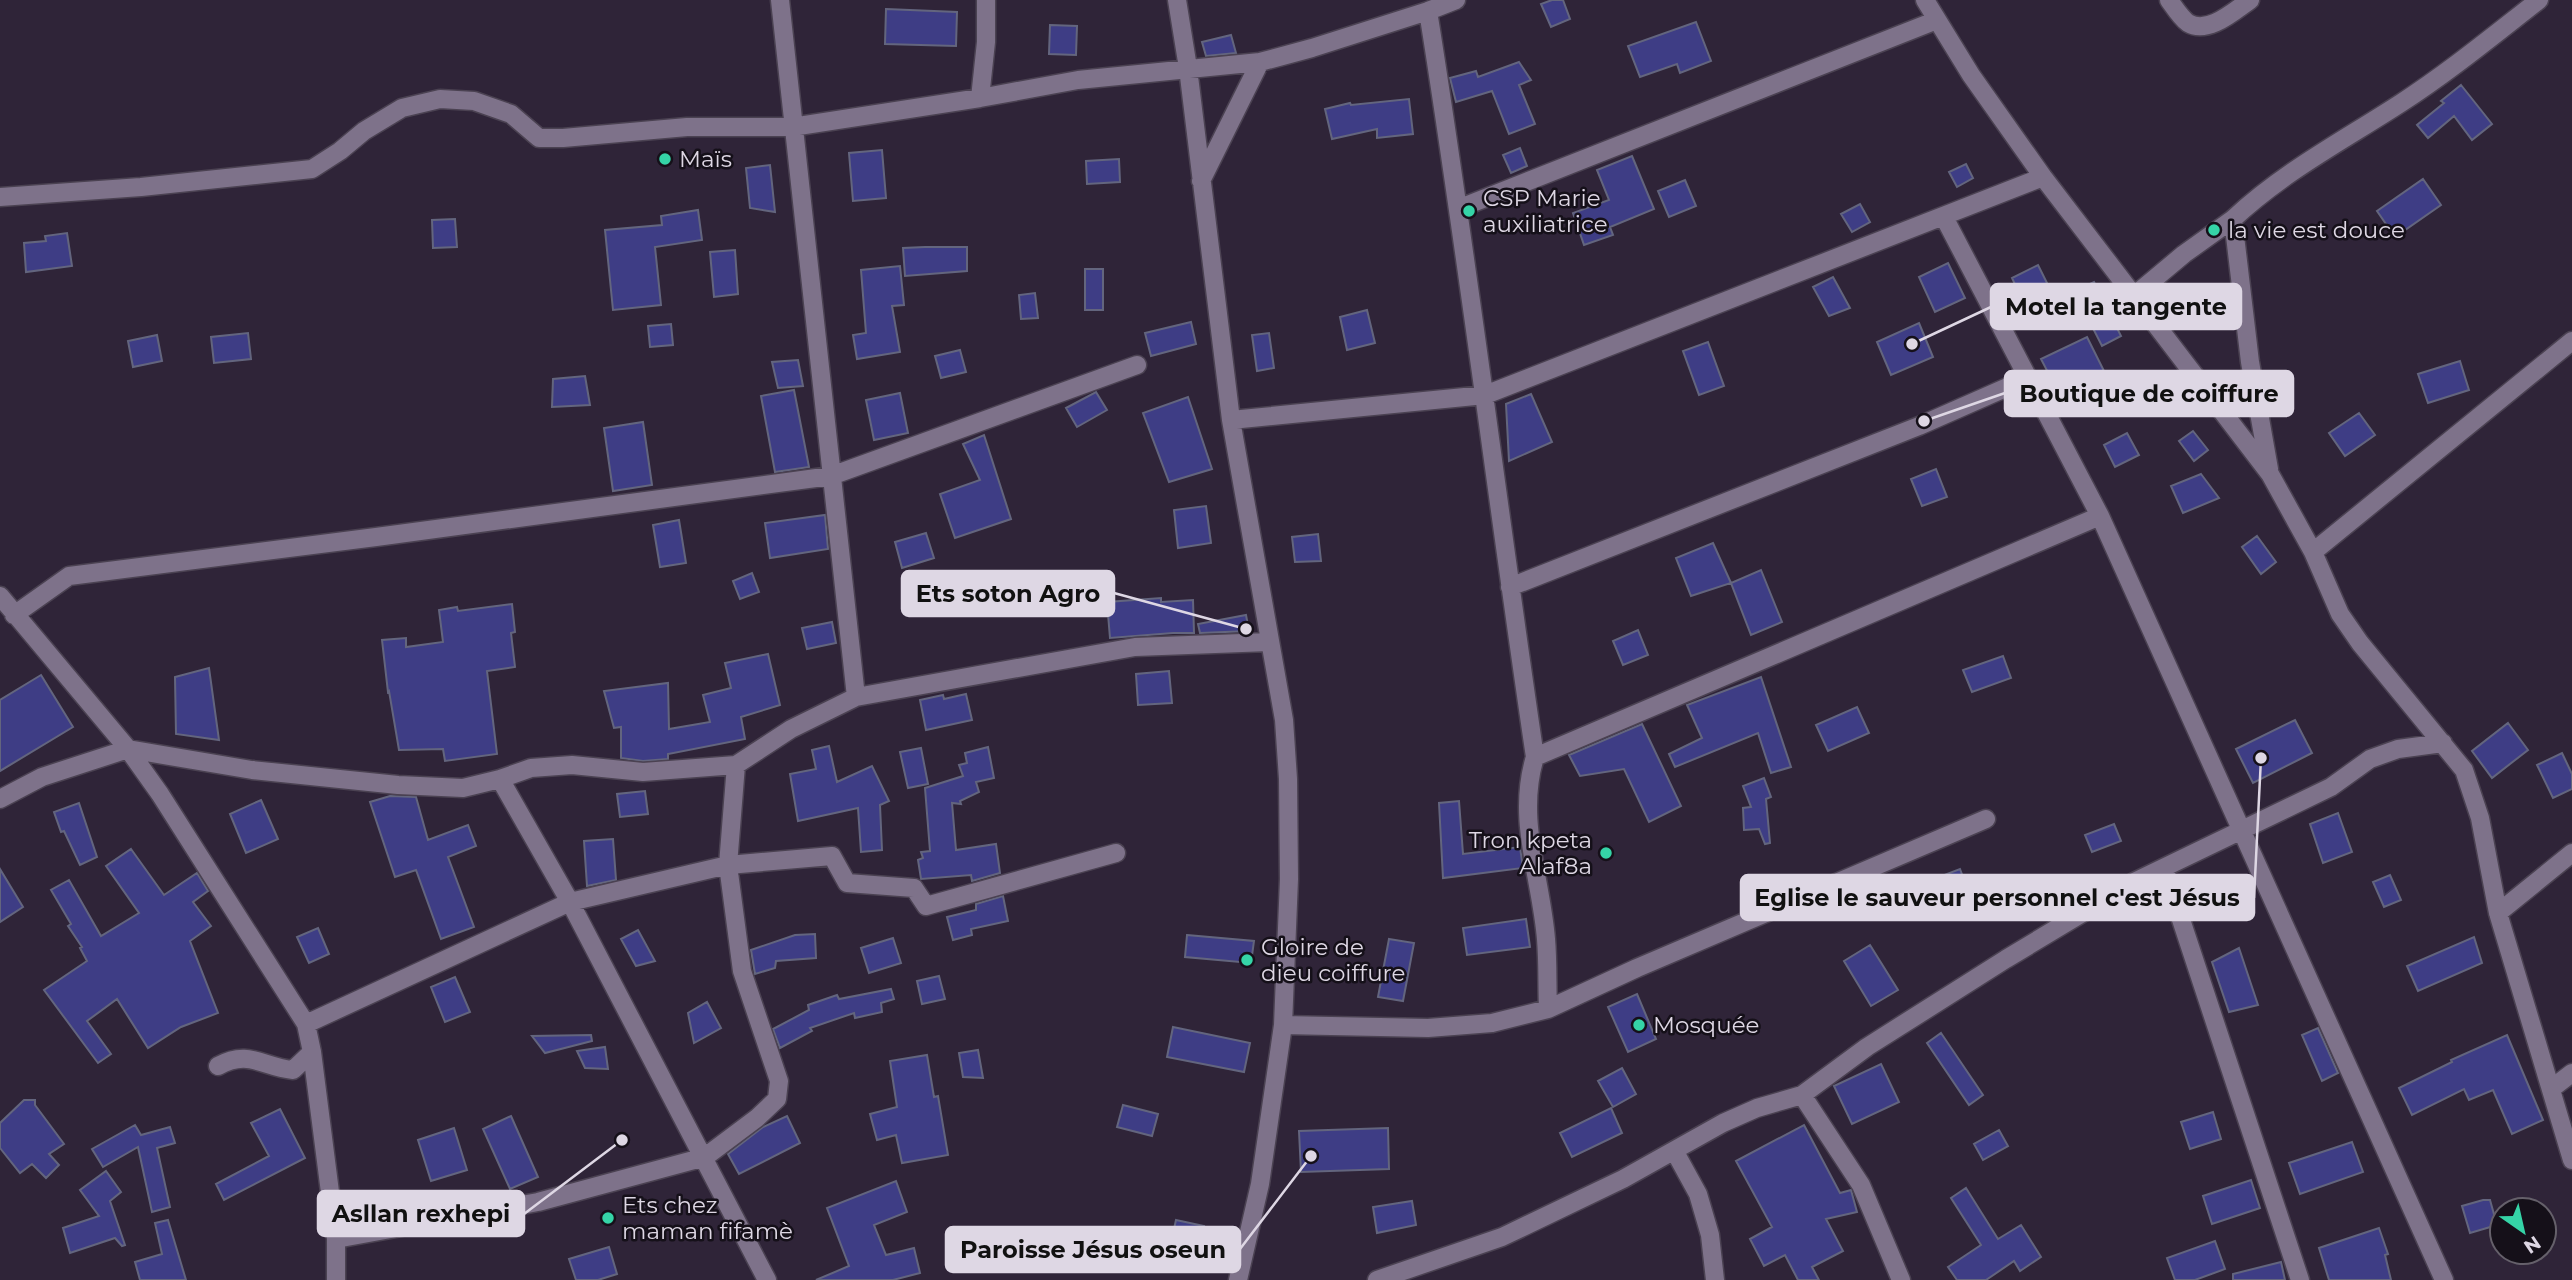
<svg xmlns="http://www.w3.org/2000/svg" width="2572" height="1280" viewBox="0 0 2572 1280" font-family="Montserrat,sans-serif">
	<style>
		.building { fill: #3e3d85; stroke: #63657e; stroke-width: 2 }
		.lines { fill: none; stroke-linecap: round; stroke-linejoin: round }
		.street-casing { stroke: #4b4252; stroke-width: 21 }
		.street { stroke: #7e728a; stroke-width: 18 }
		.poi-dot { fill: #35d4a7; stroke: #151019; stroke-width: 2.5 }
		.labels { text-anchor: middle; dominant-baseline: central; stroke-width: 5; stroke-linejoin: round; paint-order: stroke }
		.poi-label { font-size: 23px; fill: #ded7e4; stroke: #151019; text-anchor: start }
		.leader { fill: none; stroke: #ded7e4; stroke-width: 2.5 }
		.callout-dot { fill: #ded7e4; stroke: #151019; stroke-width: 2.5 }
		.callout { fill: #ded7e4; stroke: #ded7e4; stroke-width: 2.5 }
		.callout-label { font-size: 24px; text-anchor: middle; font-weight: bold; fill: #111 }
	</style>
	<rect width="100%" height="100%" fill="#2f2438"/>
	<path class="building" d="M1552 0H1563L1570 19 1551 27 1541 4Z
		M886 9 957 12 956 46 885 44Z
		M1696 22 1711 61 1680 73 1677 64 1640 77 1628 46Z
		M1050 25 1077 26 1076 55 1049 54Z
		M1231 35 1236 53 1206 56 1202 42Z
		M1519 62 1531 80 1519 85 1535 124 1509 134 1492 91 1456 102 1450 78 1476 71 1478 77Z
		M2461 85 2492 124 2472 140 2454 116 2428 138 2417 125 2444 103 2441 101Z
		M1409 99 1413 134 1377 138V129L1332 139 1325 109 1350 103 1351 105Z
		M1520 148 1527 166 1511 173 1503 155Z
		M882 150 886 198 853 201 849 153Z
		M1632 156 1654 209 1610 227 1613 235 1584 245 1573 213 1609 200 1597 170Z
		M1119 159 1120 182 1087 184 1086 161Z
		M1966 164 1973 178 1957 187 1949 172Z
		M770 165 775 212 750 208 746 168Z
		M2423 179 2441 205 2395 237 2377 211Z
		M1685 180 1696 206 1669 217 1658 191Z
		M1860 204 1870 222 1852 232 1841 214Z
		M698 210 702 240 655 247 661 305 613 310 605 230 662 225 661 216Z
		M455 219 457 247 433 248 432 220Z
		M67 233 72 266 26 272 24 243 46 241 45 236Z
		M925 247H967V271L905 276 903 248Z
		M735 250 738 294 714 297 710 252Z
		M1948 263 1965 298 1935 312 1919 277Z
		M2038 265 2052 293 2025 306 2012 278Z
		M900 266 904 305 892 306 900 352 857 359 853 335 866 333 861 270Z
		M1085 269H1103V310H1085Z
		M1833 277 1850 308 1829 316 1813 287Z
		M2094 282 2121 336 2102 346 2074 291Z
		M1035 293 1038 318 1021 319 1019 295Z
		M1367 310 1375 343 1347 350 1340 317Z
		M1191 322 1196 344 1151 356 1145 333Z
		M1919 323 1933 357 1891 375 1877 342Z
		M671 324 673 345 650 347 648 326Z
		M248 333 251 359 214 363 211 337Z
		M1269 333 1274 368 1257 371 1252 335Z
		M157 335 162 361 133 367 128 341Z
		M2087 337 2115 393 2070 415 2041 359Z
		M1708 342 1724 386 1699 395 1683 351Z
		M960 350 966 372 941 378 935 356Z
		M798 360 803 386 778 388 772 362Z
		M2460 361 2469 390 2428 403 2418 374Z
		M585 376 590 405 552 407 553 379Z
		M794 390 809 467 775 472 761 396Z
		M1096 392 1107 410 1077 427 1066 408Z
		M900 393 908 433 874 440 866 400Z
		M1531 394 1552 442 1509 461 1506 404Z
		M1188 397 1212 469 1169 482 1143 413Z
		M2359 413 2375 435 2345 456 2329 433Z
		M643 422 652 485 613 491 604 428Z
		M2193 431 2208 450 2194 461 2179 441Z
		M2127 433 2139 455 2115 467 2104 445Z
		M984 435 1011 519 955 538 940 494 980 480 963 444Z
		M1936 469 1947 497 1922 506 1911 479Z
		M2201 474 2219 498 2183 513 2171 486Z
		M1206 506 1211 543 1178 548 1174 510Z
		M825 515 828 549 770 558 765 523Z
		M679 520 686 563 660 567 653 525Z
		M926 533 934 558 902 568 895 542Z
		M1318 534 1321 561 1295 562 1292 537Z
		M2257 536 2276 562 2261 574 2242 547Z
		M1713 543 1731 583 1691 596 1676 558Z
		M1761 570 1782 622 1751 635 1731 583Z
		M752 573 759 592 740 599 733 581Z
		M1161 598V602L1193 600 1194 633H1173L1110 638 1107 602Z
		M512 604 515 632 511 633 515 667 487 671 497 754 445 761 443 749 399 750 389 691 388 692 382 640 406 638V647L443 642 439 610 457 607 458 611Z
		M1246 615 1249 631 1200 633 1198 624Z
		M832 622 836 643 807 649 802 628Z
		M1638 630 1648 655 1623 665 1613 641Z
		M768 654 780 705 741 717 745 739 668 754V759L643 761 621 758V727L614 728 604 691 668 683 669 729 710 722 703 695 731 688 725 663Z
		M2003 656 2011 678 1972 692 1963 670Z
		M209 668 219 740 176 734 175 677Z
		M1169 671 1172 703 1138 705 1136 674Z
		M41 675 73 727 0 771V700Z
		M1761 677 1791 767 1771 773 1758 733 1675 767 1669 754 1702 738 1687 705Z
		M966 694 972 720 926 730 920 700 943 695 944 699Z
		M1857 707 1869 733 1828 751 1816 725Z
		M2295 720 2312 753 2253 783 2236 749Z
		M2508 723 2528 750 2492 778 2472 751Z
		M1642 724 1681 806 1649 822 1624 769 1580 776 1569 755Z
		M829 746 837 782 872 766 889 801 880 805 882 850 861 852 858 808 798 821 790 774 816 769 812 750Z
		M988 747 994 778 976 782 979 792 960 801 961 804 952 803 956 850 996 844 1000 873 972 881 971 875 921 879 918 860 923 858 921 852 930 851 925 788 963 776 959 765 967 763 965 753Z
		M921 748 928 784 908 788 900 752Z
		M2562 753 2572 774V789L2553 798 2537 765Z
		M1764 778 1771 797 1766 799 1770 843 1765 844 1759 829 1744 830 1743 808 1751 807 1743 786Z
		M645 791 648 814 620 817 617 794Z
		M390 796 416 797 428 840 468 825 476 846 448 857 474 927 441 939 416 870 395 877 370 802Z
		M261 800 278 839 246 853 230 814Z
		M1459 801 1463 854 1520 847 1523 868 1443 878 1439 803Z
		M79 803 97 857 80 865 64 831 61 832 54 812Z
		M2338 813 2352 852 2323 863 2310 824Z
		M2114 824 2121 841 2092 852 2085 835Z
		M613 839 616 880 587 886 584 841Z
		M131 849 164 895 197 873 208 891 193 902 211 926 190 941 218 1013 181 1027 148 1048 117 999 87 1021 111 1054 98 1063 44 990 87 961 80 948 82 947 68 926 71 924 51 890 69 880 101 936 139 913 106 866Z
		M0 869 23 907 0 922Z
		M1960 869 1972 901 1943 912 1931 880Z
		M2390 875 2401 900 2384 907 2373 882Z
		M1003 896 1008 921 971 929 972 935 953 940 947 917 976 910V904Z
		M1526 919 1530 947 1467 955 1463 928Z
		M318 928 329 954 309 963 297 937Z
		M638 930 655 961 636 966 621 939Z
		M815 934 816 958 776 961 775 968 755 974 751 950 795 935Z
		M1187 935 1254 941 1251 963 1185 957Z
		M2474 937 2482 963 2418 991 2407 966Z
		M893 938 901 963 869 973 861 948Z
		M1389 939 1414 943 1403 1001 1378 997Z
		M1870 945 1898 990 1871 1006 1844 961Z
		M2239 948 2258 1005 2229 1012 2212 962Z
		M939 976 945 999 922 1004 917 981Z
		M455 977 470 1012 445 1022 431 987Z
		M891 989 894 999 881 1003 882 1012 855 1018 854 1013 810 1028 812 1031 780 1048 773 1029 809 1010 808 1005 837 995 839 999Z
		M1637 994 1656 1039 1628 1052 1608 1007Z
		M707 1002 721 1028 694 1043 688 1013Z
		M1173 1027 1250 1043 1244 1072 1167 1057Z
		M2318 1028 2338 1073 2322 1081 2302 1035Z
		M1941 1033 1983 1095 1969 1105 1927 1043Z
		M591 1035 592 1041 545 1053 532 1036Z
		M2507 1035 2543 1120 2512 1134 2493 1090 2469 1100 2464 1089 2412 1115 2399 1088 2452 1062 2451 1060Z
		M605 1047 608 1069 585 1068 577 1051Z
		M978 1050 983 1078 963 1077 959 1053Z
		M927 1055 934 1097 938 1096 948 1155 902 1163 896 1135 877 1140 870 1114 897 1107 890 1061Z
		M1881 1064 1899 1102 1852 1124 1834 1086Z
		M1622 1068 1636 1094 1613 1107 1598 1081Z
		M24 1100H35V1105L64 1144 49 1154 59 1165 46 1178 32 1164 20 1173 0 1148V1123Z
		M1123 1105 1158 1114 1152 1136 1117 1127Z
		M1611 1108 1622 1133 1572 1157 1560 1133Z
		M280 1109 305 1158 224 1200 216 1184 269 1156 251 1123Z
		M2213 1112 2221 1139 2190 1149 2181 1122Z
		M511 1116 538 1177 510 1189 483 1129Z
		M787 1116 800 1143 739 1174 728 1154 763 1127Z
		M135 1125 141 1135 170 1127 175 1143 157 1148 170 1207 152 1212 138 1147 103 1167 92 1149Z
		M1804 1125 1840 1193 1851 1190 1857 1212 1826 1219 1843 1251 1812 1267 1819 1280H1798L1785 1255 1764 1266 1750 1239 1772 1227 1736 1161Z
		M454 1128 467 1170 431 1181 418 1140Z
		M1388 1128 1389 1169 1301 1172 1299 1131Z
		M1999 1130 2008 1146 1983 1160 1974 1144Z
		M2352 1142 2363 1172 2300 1194 2289 1163Z
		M106 1171 121 1192 110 1201 125 1245 122 1246 115 1238 70 1253 63 1228 99 1216 80 1190Z
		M2251 1180 2260 1208 2212 1224 2203 1196Z
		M896 1181 907 1212 874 1225 886 1255 914 1248 920 1273 893 1280H816L849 1266 827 1208Z
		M1966 1188 1998 1239 2021 1225 2041 1257 2020 1271 2014 1261 1986 1280H1957L1948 1267 1981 1245 1951 1198Z
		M2483 1200H2490L2497 1225 2470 1233 2462 1206Z
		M1412 1201 1416 1225 1377 1233 1373 1207Z
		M168 1220 186 1280H140L135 1262 162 1254 155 1223Z
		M1176 1220 1204 1226 1199 1248 1171 1242Z
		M2379 1228 2388 1254 2385 1255 2391 1280H2329L2319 1248Z
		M2215 1241 2225 1269 2195 1280H2175L2167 1258Z
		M609 1247 617 1274 598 1280H576L569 1259Z
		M2281 1262 2285 1280H2233V1274Z"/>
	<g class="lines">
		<defs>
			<path id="street" d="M780 0 856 697
				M1177 0 1188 68 1231 420 1284 720 1288 779 1289 879 1283 1025 1260 1184 1238 1280
				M1925 0 1971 75 2043 177 2270 474 2313 552 2340 614 2360 643 2464 770 2480 818 2498 913 2572 1160
				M2169 0C2174 7 2181 18 2188 23 2208 35 2234 11 2250 0
				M1428 11C1468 260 1498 509 1535 757 1516 819 1541 877 1546 939 1548 962 1547 986 1548 1009
				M980 98 986 42V0
				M1201 181 1260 62
				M0 197 141 187 312 169 340 151 364 131 402 108 440 99 474 101 511 114 539 138H563L687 127H792L980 98 1078 80 1260 62 1312 48 1428 11 1456 0
				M1460 208 1937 20
				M1944 217 2100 516 2444 1280
				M2135 295 2184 254 2233 219
				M1231 420 1485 395 2043 177
				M2269 469 2250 362 2233 219C2283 172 2344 140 2401 103 2449 72 2494 35 2539 0
				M2313 552 2572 341
				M1510 587 1919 426 2028 378
				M0 596 128 749 160 794 306 1024 312 1052 336 1239V1280
				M14 615 69 576 376 537 831 476 1137 365
				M1535 757 2100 516
				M500 779 570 902 767 1280
				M0 799 42 777 128 749 252 770 398 785 463 788 500 779 531 768 572 765 643 772 736 765 791 729 856 697 1135 647 1269 642
				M2164 868 2300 1280
				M2498 913 2572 853
				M306 1024 570 902 728 865 832 856 847 883 914 888 926 906 1116 853
				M1283 1025 1428 1028 1492 1023 1548 1009 1637 968 1986 819
				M218 1066C249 1049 262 1067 293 1070L312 1052
				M2551 1089 2572 1073
				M1802 1095 1861 1185 1901 1280
				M1675 1152 1698 1194 1710 1235 1715 1280
				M336 1239 538 1202 705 1157 757 1118 777 1099 779 1081 742 971 728 865 736 765
				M1377 1280 1502 1237 1623 1179 1723 1123 1757 1108 1802 1095 1867 1047 2006 959 2134 882 2331 787 2370 759 2398 749 2443 743"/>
		</defs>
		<use href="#street" class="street-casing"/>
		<use href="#street" class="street"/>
	</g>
	<g class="poi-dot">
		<circle cx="665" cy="159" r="7"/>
		<circle cx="1469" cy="211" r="7"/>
		<circle cx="2214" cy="230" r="7"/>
		<circle cx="1606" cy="853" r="7"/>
		<circle cx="1247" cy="960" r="7"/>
		<circle cx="1639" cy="1025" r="7"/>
		<circle cx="608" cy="1218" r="7"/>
	</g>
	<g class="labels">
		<g class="poi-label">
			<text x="679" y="159">Maïs</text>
			<text x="1483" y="198">CSP Marie<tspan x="1483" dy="26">auxiliatrice</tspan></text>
			<text x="2228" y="230">la vie est douce</text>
			<text x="1592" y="840" text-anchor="end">Tron kpeta<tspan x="1592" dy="26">Alaf8a</tspan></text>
			<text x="1261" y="947">Gloire de<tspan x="1261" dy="26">dieu coiffure</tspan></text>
			<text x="1653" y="1025">Mosquée</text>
			<text x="622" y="1205">Ets chez<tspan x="622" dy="26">maman fifamè</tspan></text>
		</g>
	</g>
	<path class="leader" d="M1912 344L1991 307M1924 421L2005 393M1246 629L1114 593M2261 758L2254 898M622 1140L524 1214M1311 1156L1240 1249"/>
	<g class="callout-dot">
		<circle cx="1912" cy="344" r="7"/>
		<circle cx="1924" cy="421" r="7"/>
		<circle cx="1246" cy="629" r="7"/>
		<circle cx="2261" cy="758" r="7"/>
		<circle cx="622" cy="1140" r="7"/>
		<circle cx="1311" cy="1156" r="7"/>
	</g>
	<g class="callout">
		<rect x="1991" y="284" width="250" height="45" rx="7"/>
		<rect x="2005" y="371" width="288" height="45" rx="7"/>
		<rect x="902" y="571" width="212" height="45" rx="7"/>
		<rect x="1741" y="875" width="513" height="45" rx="7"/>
		<rect x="318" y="1191" width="206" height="45" rx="7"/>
		<rect x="946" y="1227" width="294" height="45" rx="7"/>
	</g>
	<g class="callout-label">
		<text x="2116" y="315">Motel la tangente</text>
		<text x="2149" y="402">Boutique de coiffure</text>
		<text x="1008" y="602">Ets soton Agro</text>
		<text x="1997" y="906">Eglise le sauveur personnel c'est Jésus</text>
		<text x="421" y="1222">Asllan rexhepi</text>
		<text x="1093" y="1258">Paroisse Jésus oseun</text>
	</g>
	<g transform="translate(2523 1231) rotate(146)"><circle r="33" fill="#151019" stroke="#65606a" stroke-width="2"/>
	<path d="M0-5L12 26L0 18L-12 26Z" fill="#35d4a7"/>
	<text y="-10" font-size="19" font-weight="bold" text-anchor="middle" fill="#ded7e4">N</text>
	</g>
</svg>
